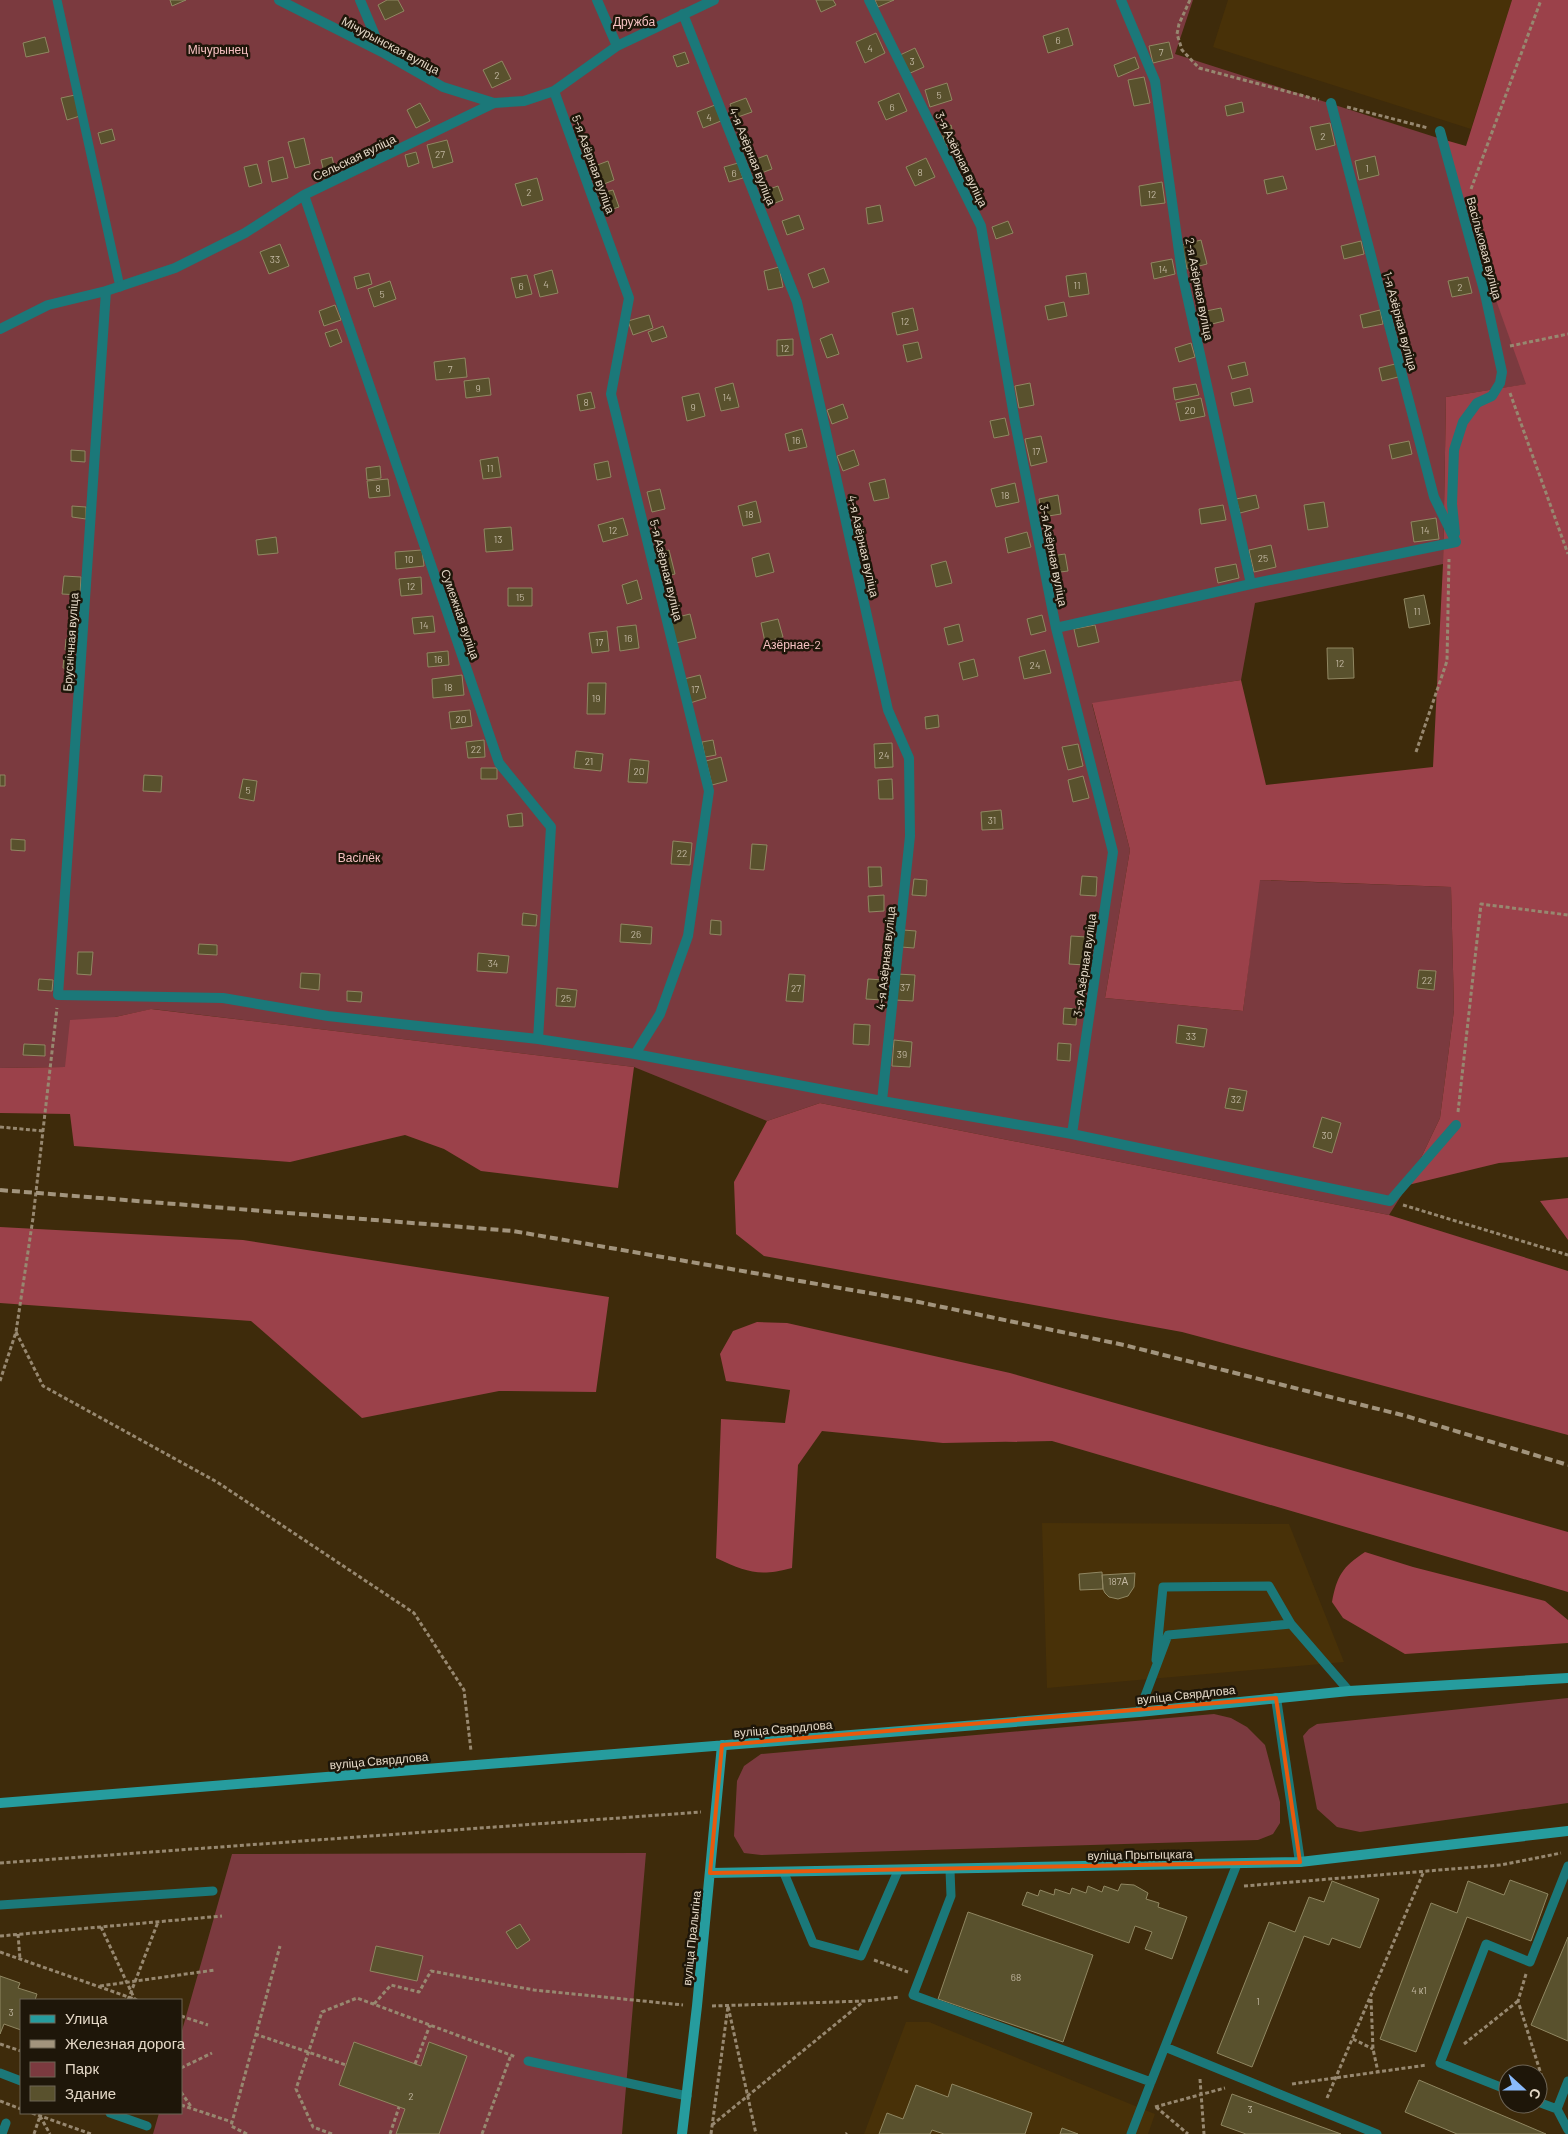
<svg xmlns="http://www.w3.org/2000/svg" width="1568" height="2134" viewBox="0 0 1568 2134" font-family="Barlow,sans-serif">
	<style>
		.built { fill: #483108 }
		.green { fill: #7b3a3f }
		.forest { fill: #9b414a }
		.building { fill: #59512d; stroke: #908762 }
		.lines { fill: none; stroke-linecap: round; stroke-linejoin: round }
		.path { stroke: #978870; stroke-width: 3; stroke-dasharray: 4 2.5; stroke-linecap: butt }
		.lane { stroke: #1b7879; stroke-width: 9 }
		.street { stroke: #1b7879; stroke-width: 10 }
		.secondary { stroke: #269c9e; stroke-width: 10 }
		.rail { stroke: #a2947d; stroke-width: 4; stroke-dasharray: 8 4; stroke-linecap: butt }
		.marked { fill: none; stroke: #e8590c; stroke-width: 4; stroke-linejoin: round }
		.labels { text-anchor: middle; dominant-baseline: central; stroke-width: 5; stroke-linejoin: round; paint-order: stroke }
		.number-label { font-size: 10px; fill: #c1b6a0 }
		.park-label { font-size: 12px; fill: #f5c0c1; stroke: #1e1609 }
		.street-label { font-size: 12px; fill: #e4d8c7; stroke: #1e1609 }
	</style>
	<rect width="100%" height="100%" fill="#3e2b0b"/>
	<path class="built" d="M1228 0H1512L1471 129 1213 47Z
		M1042 1523 1289 1524 1344 1662 1047 1688Z
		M906 2022H929L1155 2114 1148 2134H864Z"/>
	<path class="green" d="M0 0H1193L1175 54 1438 138 1527 384 1446 397 1443 564 1255 603 1241 680 1092 704 1130 850 1105 998 1243 1011 1259 880 1451 887 1454 1010 1440 1118 1408 1185 1389 1215 820 1103 767 1121 634 1067 152 1009 115 1017 66 1067 0 1068Z
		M1568 1698V1803L1360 1832 1337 1827 1317 1809 1303 1736 1309 1729 1317 1724Z
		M1214 1714 1231 1718 1247 1727 1265 1745 1280 1802V1823L1273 1834 1258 1840 761 1855 744 1853 734 1836 737 1781 744 1766 761 1754Z
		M646 1853 622 2134H153L159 2113H181V2034L232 1854Z"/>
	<path class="forest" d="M1512 0H1568V1157L1499 1163 1408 1185 1440 1118 1454 1010 1451 887 1260 880 1243 1011 1105 998 1130 850 1092 703 1241 680 1266 785 1433 767 1443 564 1446 397 1526 384 1438 138 1466 146Z
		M151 1009 634 1067 618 1188 481 1171 444 1149 405 1135 290 1162 74 1146 70 1114 0 1113V1068L65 1067 70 1020 115 1017Z
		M820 1103 1389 1215 1568 1271V1435L1182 1332 764 1256 736 1234 734 1182 767 1121Z
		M1568 1198V1240L1540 1201Z
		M0 1227 243 1240 609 1297 596 1392 499 1391 362 1418 251 1321 0 1303Z
		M757 1322 787 1323 1010 1373 1568 1532V1592L1052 1441 943 1443 822 1431 798 1465 792 1568C758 1577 747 1572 716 1558L721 1419 785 1423 790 1390 726 1381 720 1354 733 1331Z
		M1365 1552 1413 1567 1545 1601 1568 1620V1643L1405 1654 1343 1618 1332 1602C1337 1576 1342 1567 1365 1552Z"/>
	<path class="building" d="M170 0H186L172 6Z
		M387 0H398L404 11 385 20 378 5Z
		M816 0H833L836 5 821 12Z
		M875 0H894L878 7Z
		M1068 28 1073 45 1048 53 1043 36Z
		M876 33 885 53 865 63 856 42Z
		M45 37 49 52 26 57 23 43Z
		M1169 42 1173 58 1153 63 1149 46Z
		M915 48 924 67 908 74 900 55Z
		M685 52 689 63 677 67 673 56Z
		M1135 57 1139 68 1118 77 1114 65Z
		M502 61 511 79 492 88 483 70Z
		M1144 77 1150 103 1134 106 1128 80Z
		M947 83 952 100 930 107 925 90Z
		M899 93 907 111 886 120 878 102Z
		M75 95 80 116 67 120 61 98Z
		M746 98 752 112 735 118 730 104Z
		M1242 102 1244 112 1227 116 1225 106Z
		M420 103 430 121 416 128 407 110Z
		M715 105 721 121 703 128 697 112Z
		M1330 123 1335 145 1316 150 1310 127Z
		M951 125 955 142 945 145 941 128Z
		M112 129 115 140 101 144 98 133Z
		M304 138 310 164 295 168 288 142Z
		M447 140 453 162 433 168 427 145Z
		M416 152 419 163 408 167 405 155Z
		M767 155 772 169 756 175 751 161Z
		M1375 156 1379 175 1359 180 1355 161Z
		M283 157 288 178 272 182 268 161Z
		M332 157 335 170 324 172 321 160Z
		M926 158 935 177 915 186 906 167Z
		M608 161 614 180 599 186 592 167Z
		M738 163 743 178 729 182 724 167Z
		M257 164 262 183 249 187 244 167Z
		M1283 176 1287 189 1267 194 1264 180Z
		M537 178 543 200 522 206 515 184Z
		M1162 182 1165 203 1141 206 1139 186Z
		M778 186 783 200 767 206 761 192Z
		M613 190 619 207 604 212 598 194Z
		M880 205 883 221 868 224 866 208Z
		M799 215 804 229 787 235 782 221Z
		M1008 221 1013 233 996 239 992 227Z
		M1201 240 1207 264 1187 269 1182 245Z
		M1361 241 1364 254 1344 259 1341 246Z
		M280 244 289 266 269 274 260 252Z
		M1172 259 1175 274 1154 279 1151 263Z
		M779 267 783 287 768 290 764 271Z
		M824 268 829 282 813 288 808 274Z
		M552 270 558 293 540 297 534 275Z
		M369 273 372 284 357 289 354 277Z
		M1086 273 1089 294 1069 297 1066 276Z
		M527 275 532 294 516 298 511 278Z
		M1468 277 1472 293 1452 297 1448 281Z
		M390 281 396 299 374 307 368 289Z
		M1064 302 1067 316 1048 320 1045 306Z
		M335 305 341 320 324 326 319 311Z
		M913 308 918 330 897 335 892 313Z
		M1221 308 1224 321 1204 326 1201 312Z
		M1380 310 1383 324 1363 328 1360 315Z
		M649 315 653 328 633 335 628 321Z
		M663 326 667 337 652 342 648 332Z
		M337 329 342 342 330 347 325 333Z
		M832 334 839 354 827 358 820 339Z
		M793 339V355L777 356V340Z
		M918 342 922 358 907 362 903 345Z
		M1191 343 1195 357 1179 362 1175 348Z
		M465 358 467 377 436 380 434 362Z
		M1245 362 1248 375 1232 379 1228 366Z
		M1399 363 1402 376 1382 381 1379 368Z
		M489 378 491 395 466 398 464 381Z
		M733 383 739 407 721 411 715 388Z
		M1030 383 1034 405 1019 408 1015 386Z
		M1196 384 1199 395 1175 400 1173 388Z
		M1250 388 1253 402 1234 406 1231 393Z
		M591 392 595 408 580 411 577 395Z
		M699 393 705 416 687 421 682 397Z
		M1201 398 1205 416 1180 421 1176 403Z
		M843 404 848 418 832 424 827 410Z
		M1005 418 1009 435 994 438 990 421Z
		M802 429 807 447 789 451 785 434Z
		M1041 436 1047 462 1031 466 1025 439Z
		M1409 441 1412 454 1392 459 1389 445Z
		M71 450 85 451V462L71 461Z
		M854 450 859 465 843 471 837 456Z
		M498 457 501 477 483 479 480 460Z
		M608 461 611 477 597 480 594 464Z
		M380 466 381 478 367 480 366 468Z
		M388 479 390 496 369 498 367 481Z
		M885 479 889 498 874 501 869 483Z
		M1015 483 1019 502 996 507 991 489Z
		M660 489 665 509 652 512 647 492Z
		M1058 495 1061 514 1042 517 1039 499Z
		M1256 495 1259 508 1240 513 1236 499Z
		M756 501 761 522 743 526 738 506Z
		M1324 502 1328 527 1308 530 1304 505Z
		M1223 505 1226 520 1201 524 1199 509Z
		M72 506 86 507V519L72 517Z
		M623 518 628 535 603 542 598 525Z
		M1436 518 1439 539 1414 542 1411 522Z
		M511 527 513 550 486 552 484 529Z
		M1027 532 1031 547 1008 553 1005 538Z
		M276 537 278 553 258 555 256 540Z
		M1271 545 1276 567 1254 572 1249 550Z
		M422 550 424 566 396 569 395 552Z
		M669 550 675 574 662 577 656 554Z
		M769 553 774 572 756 577 752 558Z
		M1065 554 1068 571 1053 573 1051 556Z
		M946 561 952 583 936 587 931 565Z
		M1236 564 1239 578 1218 583 1215 568Z
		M64 576 81 577 80 595 62 594Z
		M421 577 422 594 401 596 399 579Z
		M637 580 642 599 627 604 622 585Z
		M508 588H532V606H508Z
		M1424 595 1430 624 1409 628 1404 599Z
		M690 614 696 638 676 643 670 619Z
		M1042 615 1046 631 1031 635 1027 619Z
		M433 616 435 632 414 634 412 618Z
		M778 619 783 637 765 642 761 623Z
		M959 624 963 641 948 645 944 628Z
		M636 625 639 648 620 651 617 627Z
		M1095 625 1099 642 1078 647 1074 629Z
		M607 631 609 651 592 653 589 633Z
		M66 639 80 640 79 651 65 650Z
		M1327 648H1353L1354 678 1328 679Z
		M1045 650 1051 673 1024 679 1019 657Z
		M448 651 449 665 428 667 427 653Z
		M64 657H78L77 669 63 668Z
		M974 659 978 676 963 680 959 663Z
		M462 675 464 695 433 698 432 679Z
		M700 675 706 698 690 703 684 679Z
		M588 683H606L605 714H587Z
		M470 710 472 726 451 729 449 712Z
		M938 715 939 727 926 729 925 717Z
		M484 740 485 757 468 758 466 742Z
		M713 740 716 755 705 757 702 742Z
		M892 743 893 767 875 768 874 744Z
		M1078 744 1083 766 1068 770 1062 747Z
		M576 751 603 754 601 771 574 768Z
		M721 757 727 781 712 785 706 761Z
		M630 759 649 761 647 783 628 782Z
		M481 768H497V779H481Z
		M0 775H5V786H0Z
		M144 775 162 776 161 792 143 791Z
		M1083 776 1089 798 1073 802 1068 780Z
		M243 779 257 781 254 801 239 798Z
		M892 779 893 799H879L878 780Z
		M1001 810 1003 829 982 830 981 812Z
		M522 813 523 826 509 827 507 815Z
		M11 839 25 840V851L11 850Z
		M673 841 692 843 690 865 671 864Z
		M752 844 767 845 764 870 750 869Z
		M868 867H881L882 886 869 887Z
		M1082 876 1097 877 1096 896 1080 895Z
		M914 879 927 880 926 896 912 895Z
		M884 895V911L869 912 868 896Z
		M523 913 537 915 536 926 522 925Z
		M711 920 721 921V935L710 934Z
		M621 924 652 927 651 944 620 942Z
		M903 930 916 931 914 948 901 947Z
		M1071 936 1087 937 1085 965 1069 964Z
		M199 944 217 945V955L198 954Z
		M78 952H93L91 975 77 974Z
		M478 953 509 956 507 973 477 971Z
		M1419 970 1436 971 1434 990 1417 988Z
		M301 973 320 974 319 990 300 988Z
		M789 974 805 975 803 1002 786 1001Z
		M897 974 915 975 913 1001 895 1000Z
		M39 979 53 980 52 991 38 990Z
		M868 979 884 980 882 1000 866 999Z
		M557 988 577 990 575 1007 556 1006Z
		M347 991 362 992 361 1002 347 1001Z
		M1064 1008 1077 1009 1076 1025 1063 1024Z
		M854 1024 870 1025 869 1045 853 1044Z
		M1178 1025 1207 1029 1204 1047 1176 1043Z
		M894 1040 912 1042 910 1067 892 1066Z
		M1058 1043 1071 1044 1070 1061 1057 1060Z
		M24 1044 45 1045V1056L23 1055Z
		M1229 1088 1247 1091 1243 1111 1225 1108Z
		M1322 1117 1341 1123 1332 1153 1313 1147Z
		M1102 1572 1103 1589 1080 1590 1079 1574Z
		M1135 1573 1134 1587 1128 1596 1118 1599 1109 1597 1105 1593 1103 1589 1102 1575Z
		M1510 1880 1548 1894 1531 1941 1467 1917 1416 2052 1380 2039 1431 1903 1457 1913 1468 1881 1504 1895Z
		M1332 1881 1379 1899 1360 1948 1332 1938 1329 1945 1304 1936 1252 2067 1217 2053 1269 1922 1295 1932 1309 1897 1324 1902Z
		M1121 1884 1134 1885 1148 1893 1146 1899 1159 1903 1158 1907 1187 1917 1172 1959 1145 1949 1152 1932 1135 1926 1129 1943 1022 1905 1027 1892 1038 1896 1040 1890 1054 1895 1055 1889 1070 1894 1072 1888 1086 1893 1088 1886 1102 1892 1104 1886 1118 1891Z
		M968 1912 1093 1955 1063 2042 938 1999Z
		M520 1924 530 1940 517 1949 506 1932Z
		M1568 1937V2041L1531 2025Z
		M376 1946 423 1956 417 1981 370 1971Z
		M0 1976 20 1983 18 1988 37 1994 35 2000H21V2030L4 2024 0 2034Z
		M354 2042 421 2066 429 2042 467 2056 439 2134H396L405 2109 339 2085Z
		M1419 2080 1546 2134H1457L1405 2112Z
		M952 2084 1032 2113 1025 2134H944L932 2130 930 2134H879L887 2113 903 2119 916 2085 948 2097Z
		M1232 2094 1341 2134H1246L1221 2125Z
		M1062 2128 1078 2134H1060Z"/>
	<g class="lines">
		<path class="path" d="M1190 0 1179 24 1177 34 1182 50 1199 68 1319 100
			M1347 107 1428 128
			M1471 189 1541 0
			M1510 346 1568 334
			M1510 393 1568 554
			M1416 752 1447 661 1449 559
			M1458 1112 1481 904 1568 915
			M0 1127 43 1131
			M1403 1205 1568 1255
			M16 1332 43 1386 217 1482 414 1613 464 1690 471 1751
			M0 1381 16 1332 33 1218 57 1008
			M0 1863 701 1812
			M1244 1886 1501 1865 1561 1853
			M101 1927 135 2000
			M18 1934 20 1959
			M0 1936 222 1916
			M0 1952 137 2000
			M874 1960 908 1972
			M1526 1974 1518 2001 1546 2090
			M100 1986 215 1970
			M1371 1999 1373 2049 1378 2072
			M128 2000 158 1922
			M374 2004 391 1985 419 1992 431 1971 534 1990 683 2005
			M712 2006 865 2001 900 1997
			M181 2016 208 2025
			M255 2034 346 2065
			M1353 2039 1373 2049
			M0 2044 21 2051
			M1464 2044 1518 2001
			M415 2064 430 2025
			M181 2068 212 2053
			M1200 2079 1204 2134
			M1292 2084 1427 2065
			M181 2092 192 2108
			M1327 2098 1424 1871
			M0 2101 21 2109
			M181 2105 232 2122
			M1155 2107 1225 2088
			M1156 2107 1188 2134
			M32 2113 91 2134
			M40 2116 50 2134
			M712 2125 864 2001
			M34 2134 40 2116
			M247 2134 231 2126 280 1946
			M332 2134 313 2127 296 2089 322 2012 357 1998 516 2057
			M390 2134 399 2107
			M482 2134 511 2055
			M711 2134 728 2006 756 2134
			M846 2134 847 2133"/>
		<path class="lane" d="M57 0 120 287
			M1156 1660 1163 1587 1269 1586 1291 1624
			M1139 1712 1168 1635 1291 1624 1349 1691
			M950 1870 951 1896 913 1995 1151 2082 1237 1864
			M784 1873 813 1943 861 1956 898 1871
			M0 1905 213 1891
			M1165 2047 1377 2134
			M528 2061 687 2096
			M0 2073 21 2081
			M1508 2090 1440 2063 1486 1944 1530 1962 1568 1866
			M1538 2102 1557 2109 1568 2081
			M1557 2109 1568 2130
			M110 2113 147 2126
			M2 2134 6 2123
			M1131 2134 1151 2082"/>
		<path class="street" d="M279 0 382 52 443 87 494 103
			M360 0 382 52
			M597 0 617 46
			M869 0 981 226 1015 422 1056 628 1113 852 1072 1134
			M1121 0 1155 81 1182 273 1251 584
			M683 14 797 302 888 710 909 758 910 836 882 1101
			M554 91 629 298 611 394 709 791 688 936 660 1014 635 1054
			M1331 103 1434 497 1456 542
			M1440 131 1485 294 1502 372 1500 383 1492 396 1477 403 1463 422 1454 450 1452 504 1455 533
			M304 195 499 763 551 827 538 1039
			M106 291 58 995 223 998 328 1016 538 1039 635 1054 882 1101 1072 1134 1390 1201 1456 1125
			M0 329 48 305 106 291 175 268 245 233 304 195 494 103 524 101 554 91 617 46 714 0
			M1056 628 1251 584 1456 542
			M1276 1698 1300 1862"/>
		<path class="secondary" d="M0 1803 1139 1712 1349 1691 1568 1678
			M710 1873 1300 1862 1568 1831
			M682 2134 697 2006 722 1745"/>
		<path class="rail" d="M0 1190 513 1231 909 1300 1124 1345 1406 1416 1568 1465"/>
	</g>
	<path class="marked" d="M1276 1698 1300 1862 710 1873 722 1745Z"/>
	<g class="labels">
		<g class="number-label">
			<text x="1058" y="40">6</text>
			<text x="870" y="48">4</text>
			<text x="1161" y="52">7</text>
			<text x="912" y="61">3</text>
			<text x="497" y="75">2</text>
			<text x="939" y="95">5</text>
			<text x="892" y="107">6</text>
			<text x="709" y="117">4</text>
			<text x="1323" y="136">2</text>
			<text x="440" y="154">27</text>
			<text x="1367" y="168">1</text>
			<text x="920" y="172">8</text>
			<text x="734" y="173">6</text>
			<text x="529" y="192">2</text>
			<text x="1152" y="194">12</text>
			<text x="275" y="259">33</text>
			<text x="1163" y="269">14</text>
			<text x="546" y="284">4</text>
			<text x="1077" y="285">11</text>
			<text x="521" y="286">6</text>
			<text x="1460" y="287">2</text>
			<text x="382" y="294">5</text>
			<text x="905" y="321">12</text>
			<text x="785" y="348">12</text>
			<text x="450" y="369">7</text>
			<text x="478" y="388">9</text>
			<text x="727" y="397">14</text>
			<text x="586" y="402">8</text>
			<text x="693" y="407">9</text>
			<text x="1190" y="410">20</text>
			<text x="796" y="440">16</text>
			<text x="1036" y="451">17</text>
			<text x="490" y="468">11</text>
			<text x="378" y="488">8</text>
			<text x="1005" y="495">18</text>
			<text x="749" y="514">18</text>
			<text x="613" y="530">12</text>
			<text x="1425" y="530">14</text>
			<text x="498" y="539">13</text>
			<text x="1263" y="558">25</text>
			<text x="409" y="559">10</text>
			<text x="411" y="586">12</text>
			<text x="520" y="597">15</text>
			<text x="1417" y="611">11</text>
			<text x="424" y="625">14</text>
			<text x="628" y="638">16</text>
			<text x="599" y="642">17</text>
			<text x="438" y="659">16</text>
			<text x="1340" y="663">12</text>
			<text x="1035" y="665">24</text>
			<text x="448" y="687">18</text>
			<text x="695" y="689">17</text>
			<text x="596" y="698">19</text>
			<text x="461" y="719">20</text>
			<text x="476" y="749">22</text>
			<text x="884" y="755">24</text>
			<text x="589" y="761">21</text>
			<text x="639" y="771">20</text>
			<text x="248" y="790">5</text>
			<text x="992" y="820">31</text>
			<text x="682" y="853">22</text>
			<text x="636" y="934">26</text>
			<text x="493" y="963">34</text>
			<text x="1427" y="980">22</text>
			<text x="905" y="987">37</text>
			<text x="796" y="988">27</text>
			<text x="566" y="998">25</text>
			<text x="1191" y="1036">33</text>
			<text x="902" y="1054">39</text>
			<text x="1236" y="1099">32</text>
			<text x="1327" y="1135">30</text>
			<text x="1118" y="1581">187А</text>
			<text x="1016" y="1977">68</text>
			<text x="1419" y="1990">4 к1</text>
			<text x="1258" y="2001">1</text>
			<text x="11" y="2012">3</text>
			<text x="411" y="2096">2</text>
			<text x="1250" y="2109">3</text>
		</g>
		<g class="park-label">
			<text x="634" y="21">Дружба</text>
			<text x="218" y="49">Мічурынец</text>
			<text x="792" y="644">Азёрнае-2</text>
			<text x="359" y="857">Васілёк</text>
		</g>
		<g class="street-label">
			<text transform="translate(391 45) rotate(28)">Мічурынская вуліца</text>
			<text transform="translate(753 156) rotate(68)">4-я Азёрная вуліца</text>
			<text transform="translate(354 157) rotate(-26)">Сельская вуліца</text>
			<text transform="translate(962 159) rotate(64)">3-я Азёрная вуліца</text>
			<text transform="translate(594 164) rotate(70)">5-я Азёрная вуліца</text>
			<text transform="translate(1485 248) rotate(75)">Васільковая вуліца</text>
			<text transform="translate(1200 289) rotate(79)">2-я Азёрная вуліца</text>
			<text transform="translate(1401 321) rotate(75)">1-я Азёрная вуліца</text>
			<text transform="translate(864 546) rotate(77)">4-я Азёрная вуліца</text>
			<text transform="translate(1054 555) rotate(79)">3-я Азёрная вуліца</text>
			<text transform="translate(667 570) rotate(76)">5-я Азёрная вуліца</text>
			<text transform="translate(461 614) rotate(71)">Сумежная вуліца</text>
			<text transform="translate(70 642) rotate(-86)">Бруснічная вуліца</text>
			<text transform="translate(885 958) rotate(-84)">4-я Азёрная вуліца</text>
			<text transform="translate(1084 965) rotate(-82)">3-я Азёрная вуліца</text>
			<text transform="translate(1186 1694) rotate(-6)">вуліца Свярдлова</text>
			<text transform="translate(783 1728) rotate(-5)">вуліца Свярдлова</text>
			<text transform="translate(379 1760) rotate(-5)">вуліца Свярдлова</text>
			<text transform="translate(1140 1854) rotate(-1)">вуліца Прытыцкага</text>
			<text transform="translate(691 1938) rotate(-84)">вуліца Пралыгіна</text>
		</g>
	</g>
	<rect x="20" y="1999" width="162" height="115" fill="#1e1609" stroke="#6d6455"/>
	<rect x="30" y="2015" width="25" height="8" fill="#269c9e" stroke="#6d6455"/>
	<text x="65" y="2024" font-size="15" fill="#e4d8c7">Улица</text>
	<rect x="30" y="2040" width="25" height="8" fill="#a2947d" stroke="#6d6455"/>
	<text x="65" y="2049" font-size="15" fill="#e4d8c7">Железная дорога</text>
	<rect x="30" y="2062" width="25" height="15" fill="#7b3a3f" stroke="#6d6455"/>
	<text x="65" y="2074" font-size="15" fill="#e4d8c7">Парк</text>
	<rect x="30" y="2086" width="25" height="15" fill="#59512d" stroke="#6d6455"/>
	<text x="65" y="2099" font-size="15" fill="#e4d8c7">Здание</text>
	<g transform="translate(1523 2089) rotate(111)"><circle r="24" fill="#1e1609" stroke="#6d6455"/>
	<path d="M0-4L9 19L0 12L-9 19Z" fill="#8abafc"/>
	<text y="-8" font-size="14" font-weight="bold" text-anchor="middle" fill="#e4d8c7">С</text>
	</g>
</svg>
